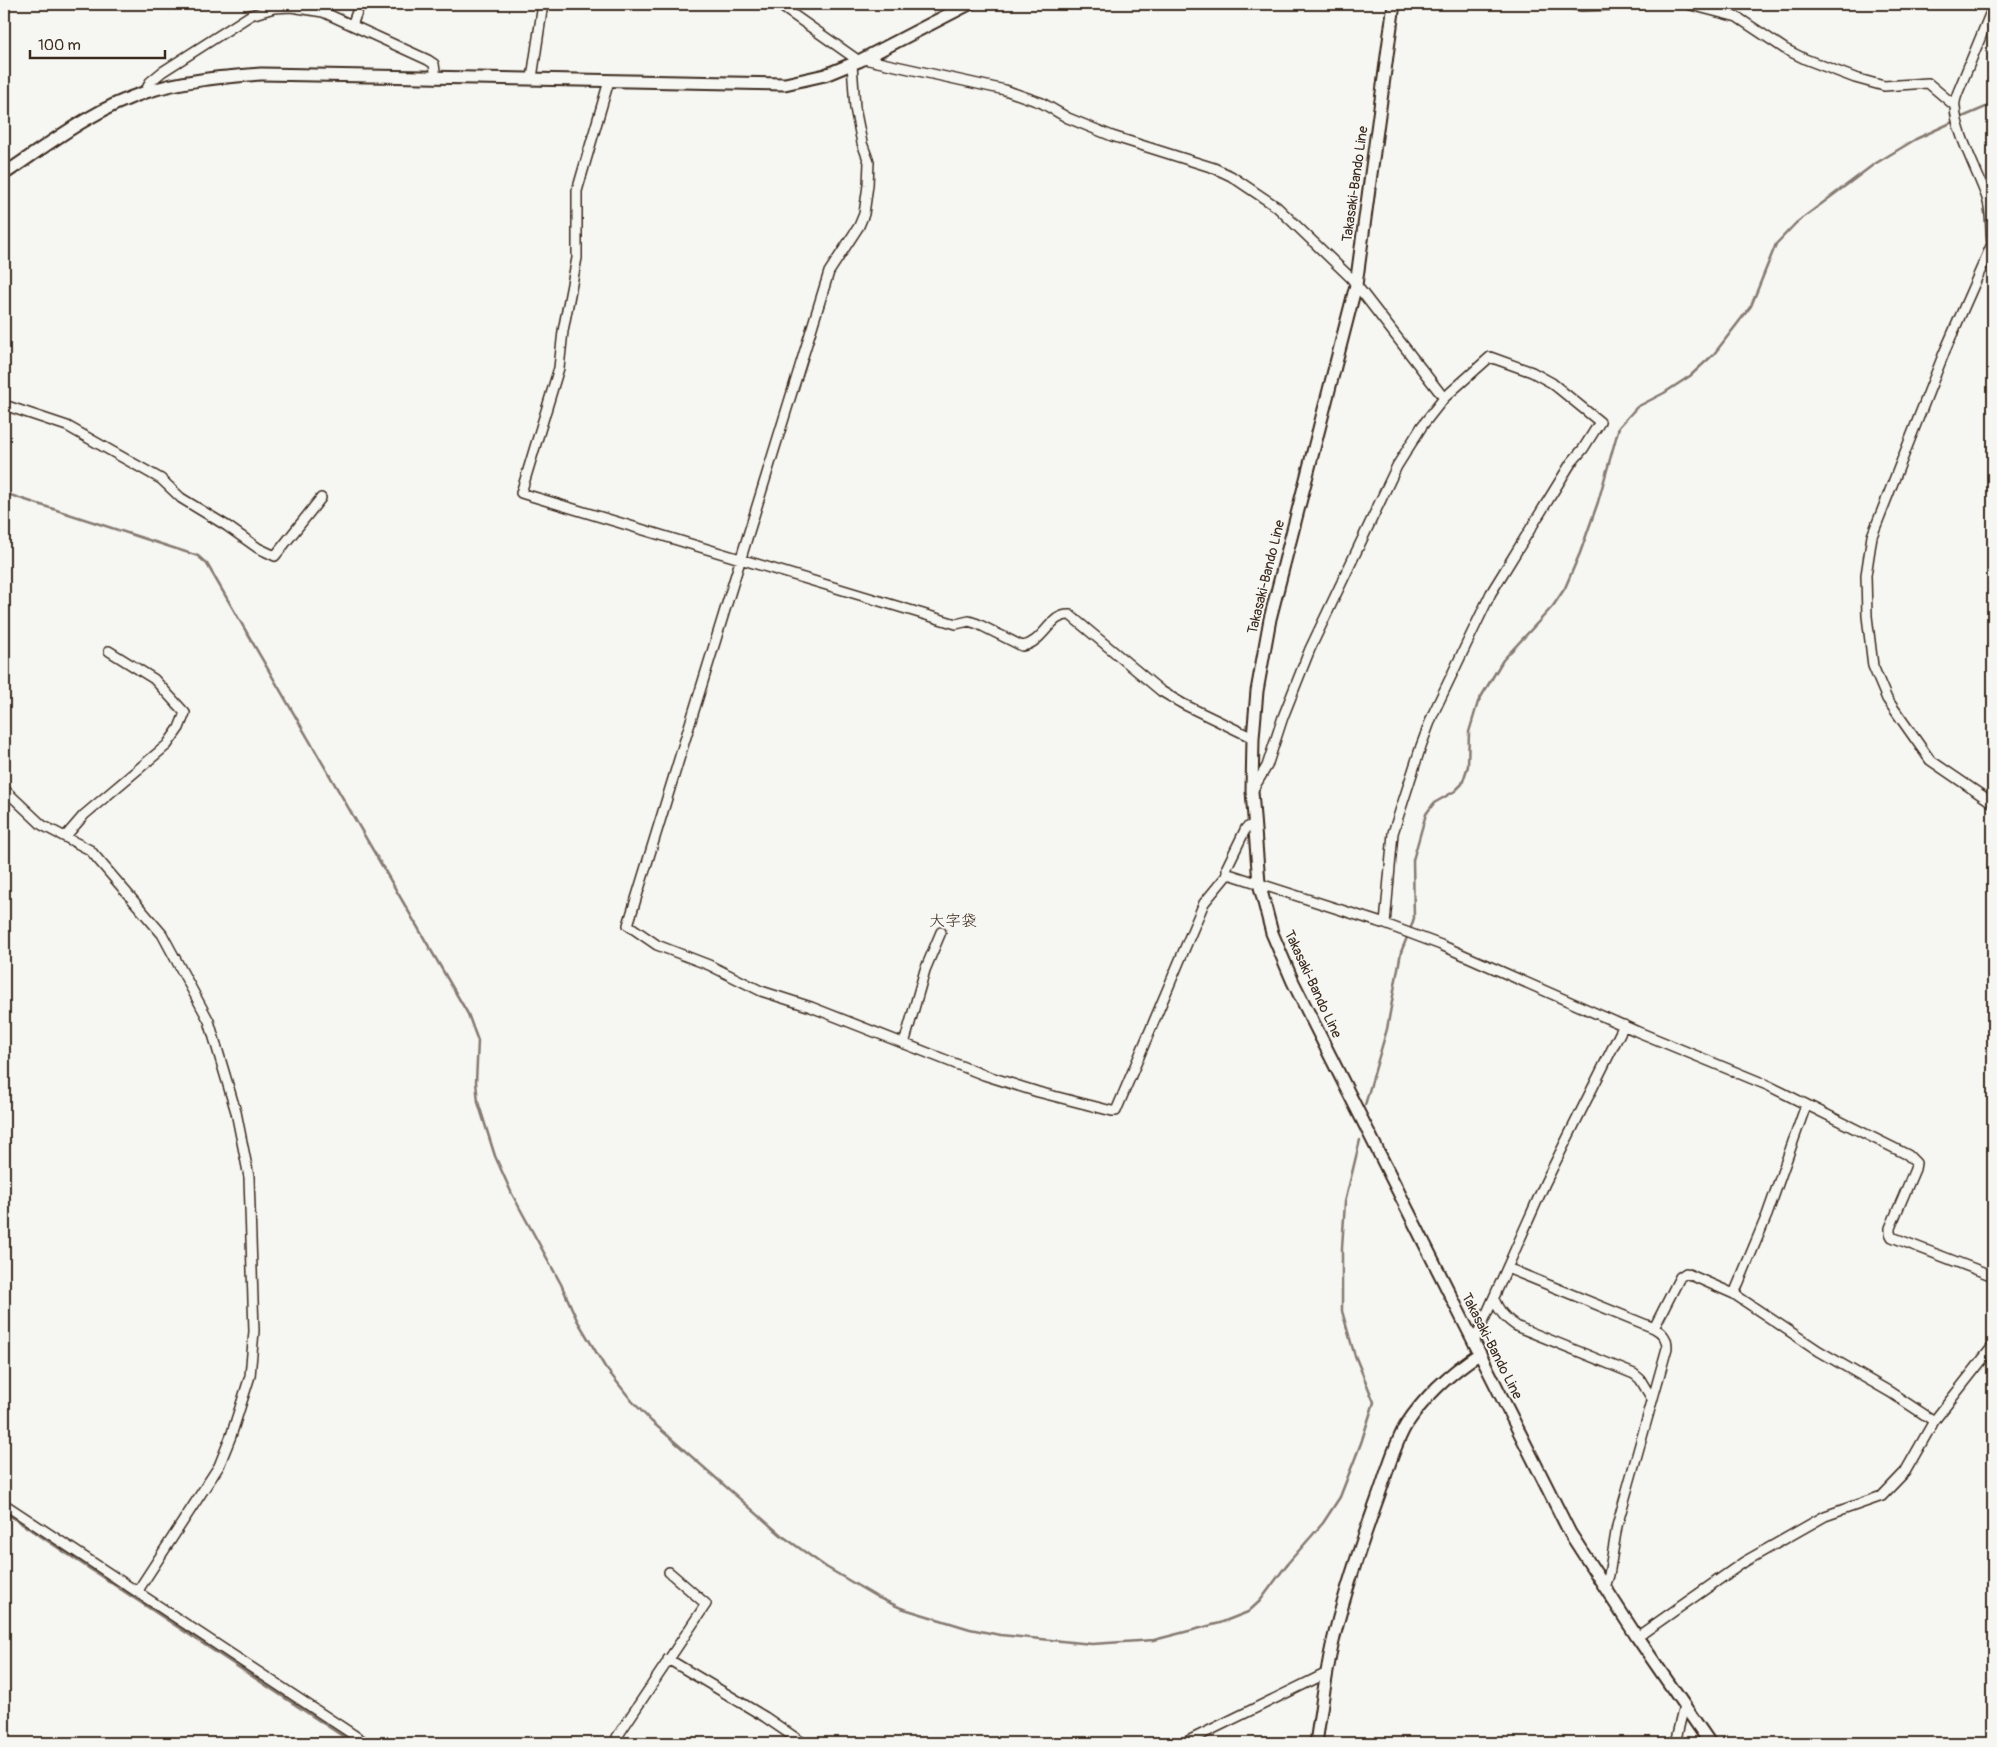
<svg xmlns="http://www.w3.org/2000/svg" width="1997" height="1747" viewBox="0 0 1997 1747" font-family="Pangolin,'Klee One',sans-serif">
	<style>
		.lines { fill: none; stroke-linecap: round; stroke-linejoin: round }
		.stream { stroke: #857a71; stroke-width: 2.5 }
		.street-casing { stroke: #3b2a1e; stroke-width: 12 }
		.secondary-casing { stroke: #3b2a1e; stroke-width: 15 }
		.street { stroke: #f6f6f2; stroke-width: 9 }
		.secondary { stroke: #f6f6f2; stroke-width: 11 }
		.labels { text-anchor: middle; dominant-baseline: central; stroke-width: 4; stroke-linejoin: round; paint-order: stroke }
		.street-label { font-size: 14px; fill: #3b2a1e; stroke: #f6f6f2 }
		.quarter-label { font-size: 16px; fill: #3b2a1e; stroke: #f6f6f2 }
	</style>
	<rect width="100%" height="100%" fill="#f6f6f2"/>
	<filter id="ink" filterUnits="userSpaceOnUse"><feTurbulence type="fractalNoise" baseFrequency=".02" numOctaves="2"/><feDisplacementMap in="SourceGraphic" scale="10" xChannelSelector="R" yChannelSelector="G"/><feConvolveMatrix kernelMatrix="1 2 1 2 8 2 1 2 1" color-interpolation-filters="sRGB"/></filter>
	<g filter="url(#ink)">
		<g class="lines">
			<path class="stream" d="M1960 118 1993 104
				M4 493 198 556 207 564 468 1014 478 1041 476 1082 478 1102 495 1156 512 1194 561 1284 577 1320 605 1367 632 1401 651 1421 781 1535 826 1567 877 1597 901 1608 970 1629 1000 1635 1092 1644 1154 1640 1220 1623 1248 1612 1260 1601 1288 1563 1323 1523 1340 1497 1361 1443 1374 1402 1354 1353 1342 1311V1248L1345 1202 1360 1140
				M1410 930 1414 918 1413 860 1426 814 1434 803 1455 791 1462 784 1468 766 1469 732 1478 702 1503 660 1553 606 1565 588 1580 553 1598 502 1619 427 1637 407 1664 393 1690 376 1714 354 1751 306 1776 244 1796 223 1873 165 1916 139 1955 121
				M1365 1105 1387 1029 1401 952 1408 935
				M4 1512 353 1743"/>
			<defs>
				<path id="street" d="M778 4 859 61
					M1571 4 1582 6 1641 4
					M1687 4 1737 17 1785 49 1805 59 1855 78 1884 86 1928 83 1954 105
					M1993 7 1958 92C1956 97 1954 102 1955 107 1956 133 1978 172 1987 198 1992 214 1990 229 1992 244L1944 353 1872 536 1866 575 1867 616 1873 666 1887 699 1930 760 1993 803
					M352 25 360 4
					M864 59 1005 90 1042 103 1068 118 1112 136 1214 168 1231 176 1277 207 1351 278 1444 398
					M852 64 855 108 862 143 869 162 868 185 864 214 859 226 829 272 628 925 657 945 709 965 761 991 811 1007 984 1075 1038 1092 1112 1111H1116L1204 903 1227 875H1232L1385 924 1441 945 1636 1031 1767 1085 1908 1155 1916 1163 1915 1169 1890 1228V1233L1892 1237 1993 1276
					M532 78 543 4
					M609 81 577 191V258L563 331 559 368 521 493 956 624 969 621 978 624 1022 646C1043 644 1050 613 1070 615L1161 691 1183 704 1253 738
					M145 93 150 82 162 72 251 15 274 8 291 7 323 12 428 60 434 64 436 78
					M4 405 67 426 113 452 161 479 181 498 227 526 258 548 275 556 321 498
					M4 789 42 825 90 850 162 934 209 1021 236 1112 249 1177 254 1331 250 1376 231 1436 219 1466 137 1592
					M1252 791 1267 766 1283 717 1310 649 1397 466 1422 426 1444 398 1490 357 1532 372 1552 383 1600 422 1583 449 1571 463 1491 593 1433 714 1421 746 1393 833 1385 924
					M65 837 84 815 167 745 179 728 185 713 154 679 109 651
					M1227 875V867L1246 828 1254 824
					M904 1044 925 970 941 932
					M1507 1268 1654 1328C1663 1333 1667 1338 1667 1348L1617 1526 1609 1575 1605 1587
					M1734 1294 1767 1215 1806 1105
					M1494 1299C1500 1313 1506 1319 1518 1327L1634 1374 1640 1379 1652 1399
					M1654 1328 1680 1277 1686 1273 1734 1294 1819 1351 1890 1392 1934 1421
					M1474 1342 1545 1183 1624 1025
					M4 1504 366 1743
					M1637 1637 1744 1562 1802 1529 1825 1516 1882 1496 1905 1472 1934 1421 1993 1346
					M668 1659 765 1717 803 1743
					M617 1737 706 1604 669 1572
					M1184 1743 1327 1673
					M1675 1743 1684 1706"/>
				<path id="secondary" d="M1394 4 1356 285 1270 619 1257 691 1253 738 1252 791 1259 883 1272 933 1293 982 1570 1533 1637 1637 1710 1743
					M4 174C49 144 93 109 146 92 183 80 223 77 262 74L785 84 825 75 859 61 969 4
					M1316 1743C1321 1711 1325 1678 1332 1646 1343 1596 1360 1547 1377 1500 1386 1476 1393 1447 1406 1425 1425 1396 1450 1373 1479 1354"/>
			</defs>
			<use href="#street" class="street-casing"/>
			<use href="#secondary" class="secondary-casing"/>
			<use href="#street" class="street"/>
			<use href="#secondary" class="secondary"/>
		</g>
	</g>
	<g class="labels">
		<g class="street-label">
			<text transform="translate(1355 184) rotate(-82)">Takasaki-Bando Line</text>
			<text transform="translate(1266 577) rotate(-76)">Takasaki-Bando Line</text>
			<text transform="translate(1313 984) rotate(65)">Takasaki-Bando Line</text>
			<text transform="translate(1492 1346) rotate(63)">Takasaki-Bando Line</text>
		</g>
		<g class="quarter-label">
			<text x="953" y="921">大字袋</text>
		</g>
	</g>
	<rect width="1997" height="1747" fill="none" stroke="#f6f6f2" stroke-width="20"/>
	<rect x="10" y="10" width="1977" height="1727" fill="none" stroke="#3b2a1e" stroke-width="2" filter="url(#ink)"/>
	<path d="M30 50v8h135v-8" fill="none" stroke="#3b2a1e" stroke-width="2.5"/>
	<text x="38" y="50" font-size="15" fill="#3b2a1e" stroke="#f6f6f2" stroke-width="4" paint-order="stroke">100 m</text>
</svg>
